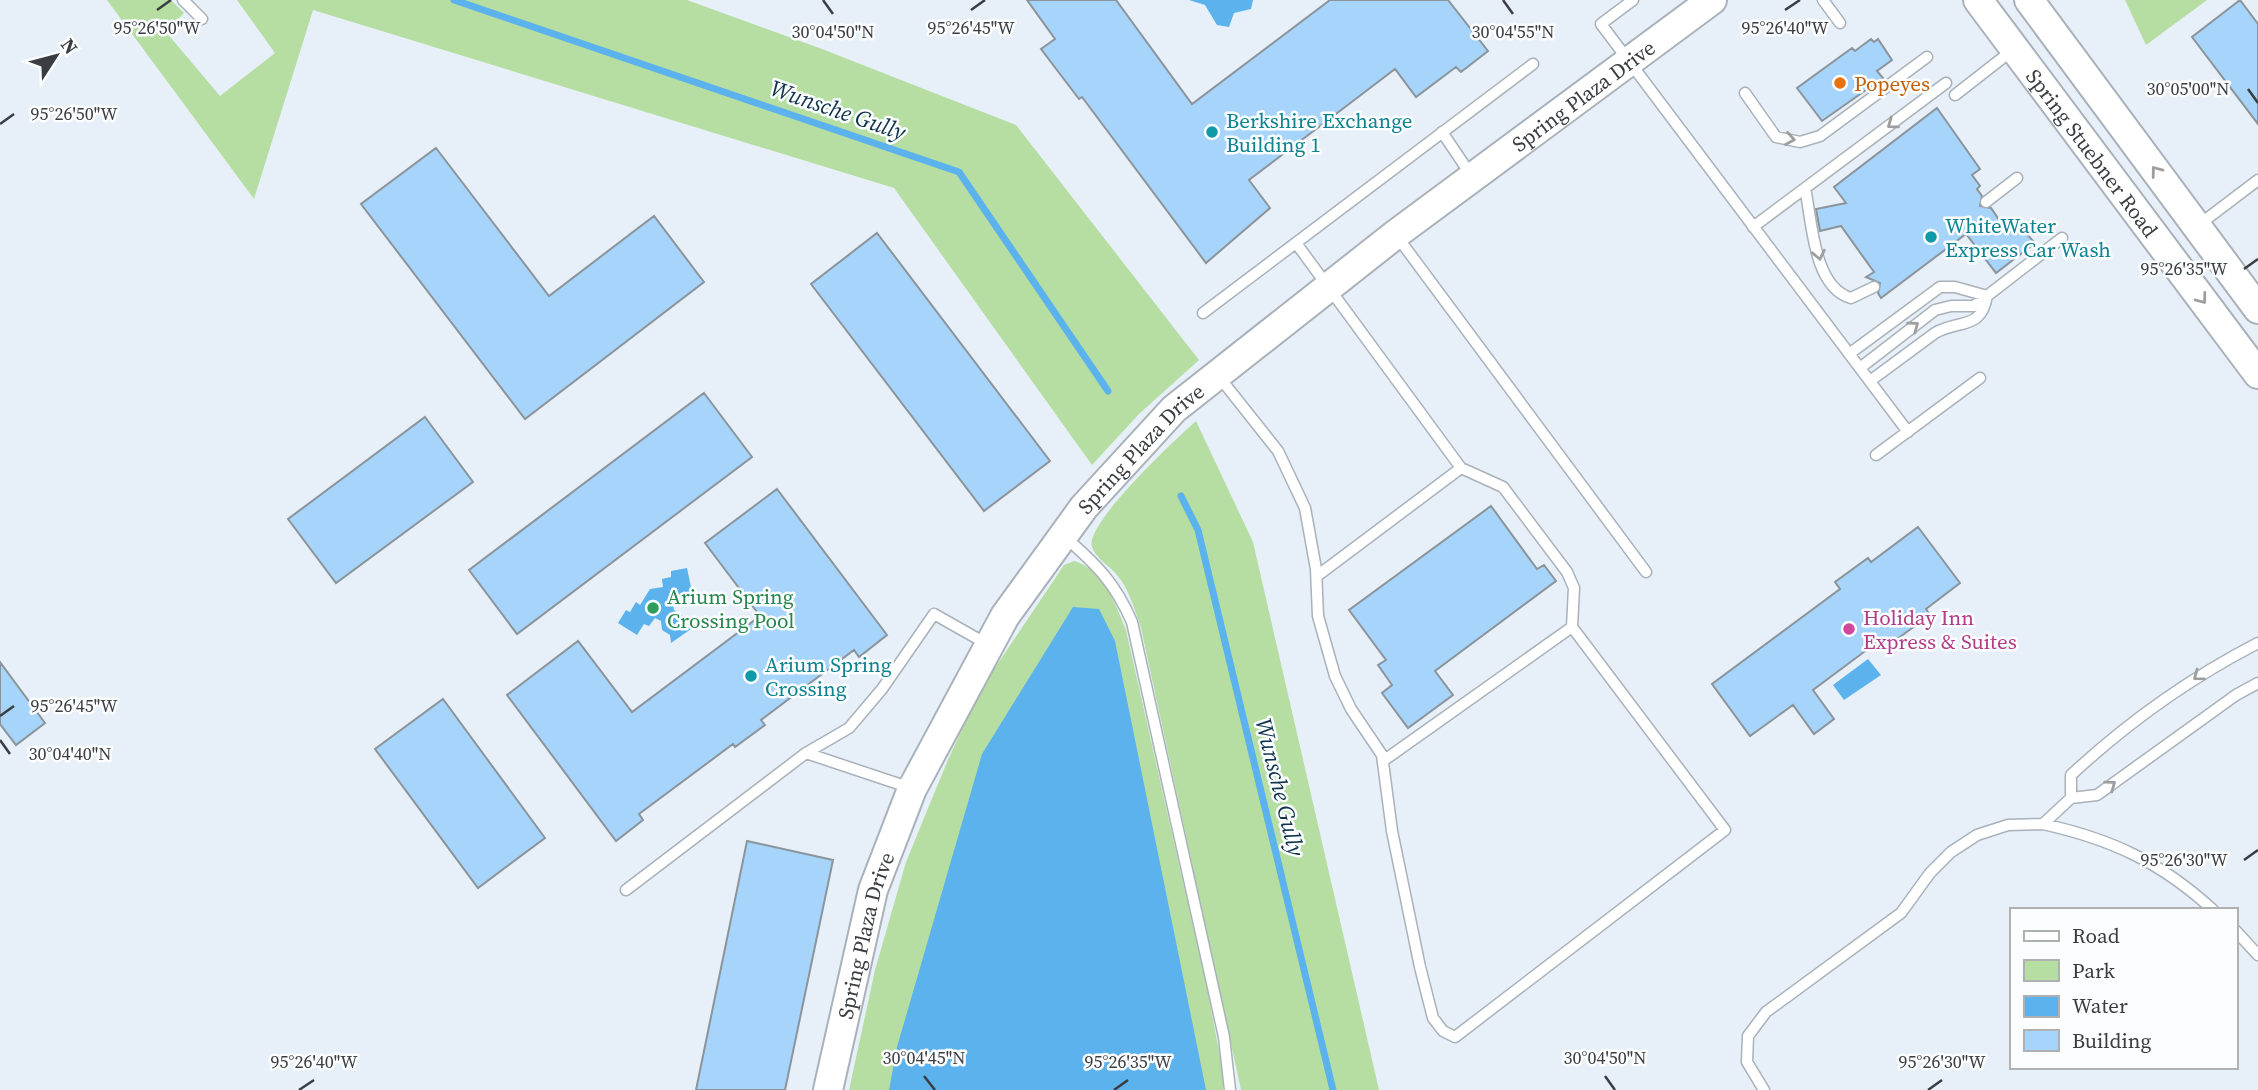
<svg xmlns="http://www.w3.org/2000/svg" width="2258" height="1090" viewBox="0 0 2258 1090" font-family="'Source Serif 4',serif">
	<style>
		.green { fill: #b6dea2 }
		.water { fill: #5bb2ec }
		.lines { fill: none; stroke-linecap: round; stroke-linejoin: round }
		.stream { stroke: #5bb2ec; stroke-width: 7 }
		.building { fill: #a7d4fb; stroke: #8b949b; stroke-width: 2 }
		.lane-casing { stroke: #a9b1b9; stroke-width: 13 }
		.secondary-casing { stroke: #a9b1b9; stroke-width: 32 }
		.lane { stroke: #fff; stroke-width: 10 }
		.secondary { stroke: #fff; stroke-width: 28 }
		.oneway { stroke: #9c9ea0 }
		.ticks { fill: none; stroke: #3a3d41; stroke-width: 2.5 }
		.food-dot { fill: #e8710a; stroke: #fbfdfe; stroke-width: 2.5 }
		.culture-dot { fill: #0f9aa8; stroke: #fbfdfe; stroke-width: 2.5 }
		.leisure-dot { fill: #2e9e5b; stroke: #fbfdfe; stroke-width: 2.5 }
		.hotel-dot { fill: #d1479c; stroke: #fbfdfe; stroke-width: 2.5 }
		.labels { text-anchor: middle; dominant-baseline: central; stroke-width: 5; stroke-linejoin: round; paint-order: stroke }
		.food-label { font-size: 21px; fill: #c56008; stroke: #fbfdfe; text-anchor: start }
		.street-label { font-size: 21px; fill: #3a3d41; stroke: #fbfdfe }
		.culture-label { font-size: 21px; fill: #0d838f; stroke: #fbfdfe; text-anchor: start }
		.leisure-label { font-size: 21px; fill: #27864d; stroke: #fbfdfe; text-anchor: start }
		.hotel-label { font-size: 21px; fill: #b23c85; stroke: #fbfdfe; text-anchor: start }
		.water-label { font-size: 23px; font-style: italic; fill: #0e344c; stroke: #fbfdfe }
		.ticks-label { font-size: 18px; text-anchor: middle; fill: #3a3d41; stroke: #fbfdfe; stroke-width: 5; stroke-linejoin: round; paint-order: stroke }
	</style>
	<rect width="100%" height="100%" fill="#e7f0f8"/>
	<path class="green" d="M107 0H171L184 13 166 32 220 96 275 53 237 0H687L822 49 1016 125 1199 360 1139 414 1092 465 894 188 313 10 254 199Z
		M2125 0H2207L2146 45Z
		M1196 421 1253 542 1379 1090H1241L1141 628C1135 611 1129 589 1117 575 1109 565 1096 559 1092 547 1084 524 1177 438 1196 421Z
		M1074 561C1103 569 1116 605 1126 630L1208 993 1223 1072V1090H849L875 970 906 862 947 762 980 690 1064 565Z"/>
	<path class="water" d="M1189 0H1253L1251 9 1234 13 1229 27 1217 25 1205 5Z
		M687 568 692 592 679 595 680 602 673 604 674 610 682 615 685 625 691 629 671 643 670 635 662 630 661 621 655 618 649 626 644 624 637 635 618 623 626 610 630 612 636 602 640 605 650 589 663 587 662 579 671 577V571Z
		M1073 607 1099 609 1115 641 1206 1090H889L897 1047 982 754Z
		M1868 659 1881 675 1844 700 1833 685Z"/>
	<g class="lines">
		<path class="stream" d="M454 0 959 172 1108 391
			M1181 496 1198 530 1333 1090"/>
	</g>
	<path class="building" d="M1027 0H1116L1192 104 1330 0H1448L1488 51 1461 72 1456 67 1416 97 1395 69 1353 101 1249 180 1270 208 1206 263 1082 97 1079 99 1041 49 1055 39Z
		M2240 0 2258 24V124L2192 37Z
		M1871 39 1874 42 1878 39 1892 60 1877 71 1883 78 1822 121 1797 88 1852 48 1855 51Z
		M1937 108 1980 169 1972 175 1980 186 1977 189 1982 196 1980 206 1991 208 2004 227 2014 220 2035 243 1996 273 1966 234 1881 298 1878 293 1880 283 1866 277 1874 272 1841 226 1820 231 1816 209 1846 203 1834 187Z
		M436 148 549 296 654 216 704 282 525 419 361 204Z
		M877 233 1050 461 984 511 811 284Z
		M704 393 752 457 517 634 469 570Z
		M425 417 473 482 336 583 288 519Z
		M777 489 887 635 859 657 854 650 761 720 765 725 735 747 733 744 639 814 643 820 616 841 507 695 578 641 632 712 760 616 705 543Z
		M1491 506 1537 569 1544 565 1556 581 1435 671 1453 695 1408 728 1382 693 1392 685 1378 665 1386 660 1349 610Z
		M1918 527 1960 583 1926 609 1930 615 1882 650 1876 643 1813 690 1834 719 1814 734 1793 705 1750 736 1712 684 1840 589 1835 582 1868 558 1871 562Z
		M0 662 45 723 16 745 0 724Z
		M443 699 545 838 478 888 375 749Z
		M747 841 833 860 785 1090H696Z"/>
	<g class="lines">
		<defs>
			<path id="lane" d="M183 0 202 19
				M1633 0 1601 24 1908 432
				M1823 0 1840 23
				M1745 93 1776 137 1800 142 1820 136 1927 57
				M1955 95 2014 49
				M1442 132 1471 175
				M1805 188C1812 221 1813 287 1851 298L1874 287
				M1986 202 2017 178
				M2200 224 2258 180
				M1753 227 1946 83
				M1396 235 1646 572
				M1203 313 1533 64
				M1849 354 1940 287H1955L1987 296C1981 331 1959 319 1935 333L1870 381
				M1860 368 1935 310 1951 306H1974L2062 238
				M1220 378 1278 451 1305 508 1316 569 1318 616 1335 676 1351 709 1382 755 1392 831 1420 967 1433 1018 1443 1031 1455 1037 1725 830 1572 627 1574 588 1567 572 1503 487 1461 468 1296 243
				M1876 455 1980 378
				M1066 538C1097 565 1115 583 1132 622L1224 1037 1230 1090
				M1317 576 1461 468
				M2258 643C2190 678 2127 723 2071 775V798L2097 795 2236 695 2258 683
				M806 753 911 788
				M1383 761 1572 627
				M2043 824C2111 839 2161 862 2213 910
				M626 890 806 753 849 728 882 689 934 614 987 644
				M2235 930 2258 955
				M1764 1090 1747 1062 1748 1036 1766 1012 1901 913 1930 873 1951 852 1977 835 2008 825 2043 824 2071 798"/>
			<g id="secondary">
				<path id="s1" d="M1978 0 2258 374"/>
				<path d="M2029 0 2258 309"/>
				<path id="s2" d="M828 1090 873 890 912 789 1005 616 1084 507 1174 409 1396 234 1712 0"/>
			</g>
		</defs>
		<use href="#lane" class="lane-casing"/>
		<use href="#secondary" class="secondary-casing"/>
		<use href="#lane" class="lane"/>
		<use href="#secondary" class="secondary"/>
	</g>
	<defs><path id="oneway-chevron" d="M-2-3.5L2.5 0L-2 3.5" fill="none" stroke-width="1.6" stroke-linecap="round" stroke-linejoin="round" transform="scale(1.75)"/></defs>
	<g class="oneway">
		<use href="#oneway-chevron" transform="translate(1892 124) rotate(144)"/>
		<use href="#oneway-chevron" transform="translate(1790 139) rotate(10)"/>
		<use href="#oneway-chevron" transform="translate(2156 171) rotate(-127)"/>
		<use href="#oneway-chevron" transform="translate(1819 255) rotate(78)"/>
		<use href="#oneway-chevron" transform="translate(2202 299) rotate(53)"/>
		<use href="#oneway-chevron" transform="translate(1914 326) rotate(-37)"/>
		<use href="#oneway-chevron" transform="translate(2198 676) rotate(144)"/>
		<use href="#oneway-chevron" transform="translate(2111 785) rotate(-36)"/>
	</g>
	<path class="ticks" d="M823 0 833 14M1503 0 1513 14M157 10 171 0M971 10 985 0M1785 10 1800 0M2248 89 2258 103M0 124 14 114M2244 269 2258 259M0 716 14 706M0 740 10 754M2244 860 2258 850M924 1076 935 1090M1605 1076 1615 1090M299 1090 314 1080M1114 1090 1128 1080M1928 1090 1942 1080"/>
	<circle class="food-dot" cx="1840" cy="83" r="7"/>
	<g class="culture-dot">
		<circle cx="1212" cy="132" r="7"/>
		<circle cx="1931" cy="237" r="7"/>
		<circle cx="751" cy="676" r="7"/>
	</g>
	<circle class="leisure-dot" cx="653" cy="608" r="7"/>
	<circle class="hotel-dot" cx="1849" cy="629" r="7"/>
	<g class="labels">
		<g class="food-label">
			<text x="1854" y="83">Popeyes</text>
		</g>
		<g class="street-label">
			<text stroke="none"><textPath href="#s2" startOffset="1293">Spring Plaza Drive</textPath></text>
			<text stroke="none"><textPath href="#s1" startOffset="191">Spring Stuebner Road</textPath></text>
			<text stroke="none"><textPath href="#s2" startOffset="726">Spring Plaza Drive</textPath></text>
			<text stroke="none"><textPath href="#s2" startOffset="159">Spring Plaza Drive</textPath></text>
		</g>
		<g class="culture-label">
			<text x="1226" y="120">Berkshire Exchange<tspan x="1226" dy="24">Building 1</tspan></text>
			<text x="1945" y="225">WhiteWater<tspan x="1945" dy="24">Express Car Wash</tspan></text>
			<text x="765" y="664">Arium Spring<tspan x="765" dy="24">Crossing</tspan></text>
		</g>
		<g class="leisure-label">
			<text x="667" y="596">Arium Spring<tspan x="667" dy="24">Crossing Pool</tspan></text>
		</g>
		<g class="hotel-label">
			<text x="1863" y="617">Holiday Inn<tspan x="1863" dy="24">Express &amp; Suites</tspan></text>
		</g>
		<g class="water-label">
			<text transform="translate(838 110) rotate(19)">Wunsche Gully</text>
			<text transform="translate(1280 787) rotate(76)">Wunsche Gully</text>
		</g>
	</g>
	<g class="ticks-label">
		<text x="157" y="34">95°26'50"W</text>
		<text x="971" y="34">95°26'45"W</text>
		<text x="1785" y="34">95°26'40"W</text>
		<text x="833" y="38">30°04'50"N</text>
		<text x="1513" y="38">30°04'55"N</text>
		<text x="2188" y="95">30°05'00"N</text>
		<text x="74" y="120">95°26'50"W</text>
		<text x="2184" y="275">95°26'35"W</text>
		<text x="74" y="712">95°26'45"W</text>
		<text x="70" y="760">30°04'40"N</text>
		<text x="2184" y="866">95°26'30"W</text>
		<text x="924" y="1064">30°04'45"N</text>
		<text x="1605" y="1064">30°04'50"N</text>
		<text x="314" y="1068">95°26'40"W</text>
		<text x="1128" y="1068">95°26'35"W</text>
		<text x="1942" y="1068">95°26'30"W</text>
	</g>
	<rect x="2010" y="908" width="228" height="161" fill="#fbfdfe" stroke="#aeb0b2" stroke-width="2"/>
	<rect x="2024" y="931" width="35" height="10" fill="#ffffff" stroke="#aeb0b2" stroke-width="2"/>
	<text x="2072" y="943" font-size="21" fill="#3a3d41">Road</text>
	<rect x="2024" y="960" width="35" height="21" fill="#b6dea2" stroke="#aeb0b2" stroke-width="2"/>
	<text x="2072" y="978" font-size="21" fill="#3a3d41">Park</text>
	<rect x="2024" y="996" width="35" height="21" fill="#5bb2ec" stroke="#aeb0b2" stroke-width="2"/>
	<text x="2072" y="1013" font-size="21" fill="#3a3d41">Water</text>
	<rect x="2024" y="1030" width="35" height="21" fill="#a7d4fb" stroke="#aeb0b2" stroke-width="2"/>
	<text x="2072" y="1048" font-size="21" fill="#3a3d41">Building</text>
	<g transform="translate(56 56) rotate(54)" stroke="#fbfdfe" stroke-width="5" paint-order="stroke">
	<path d="M0-5L12 26L0 18L-12 26Z" fill="#3a3d41"/>
	<text y="-10" font-size="19" font-weight="bold" text-anchor="middle" fill="#3a3d41">N</text>
	</g>
</svg>
